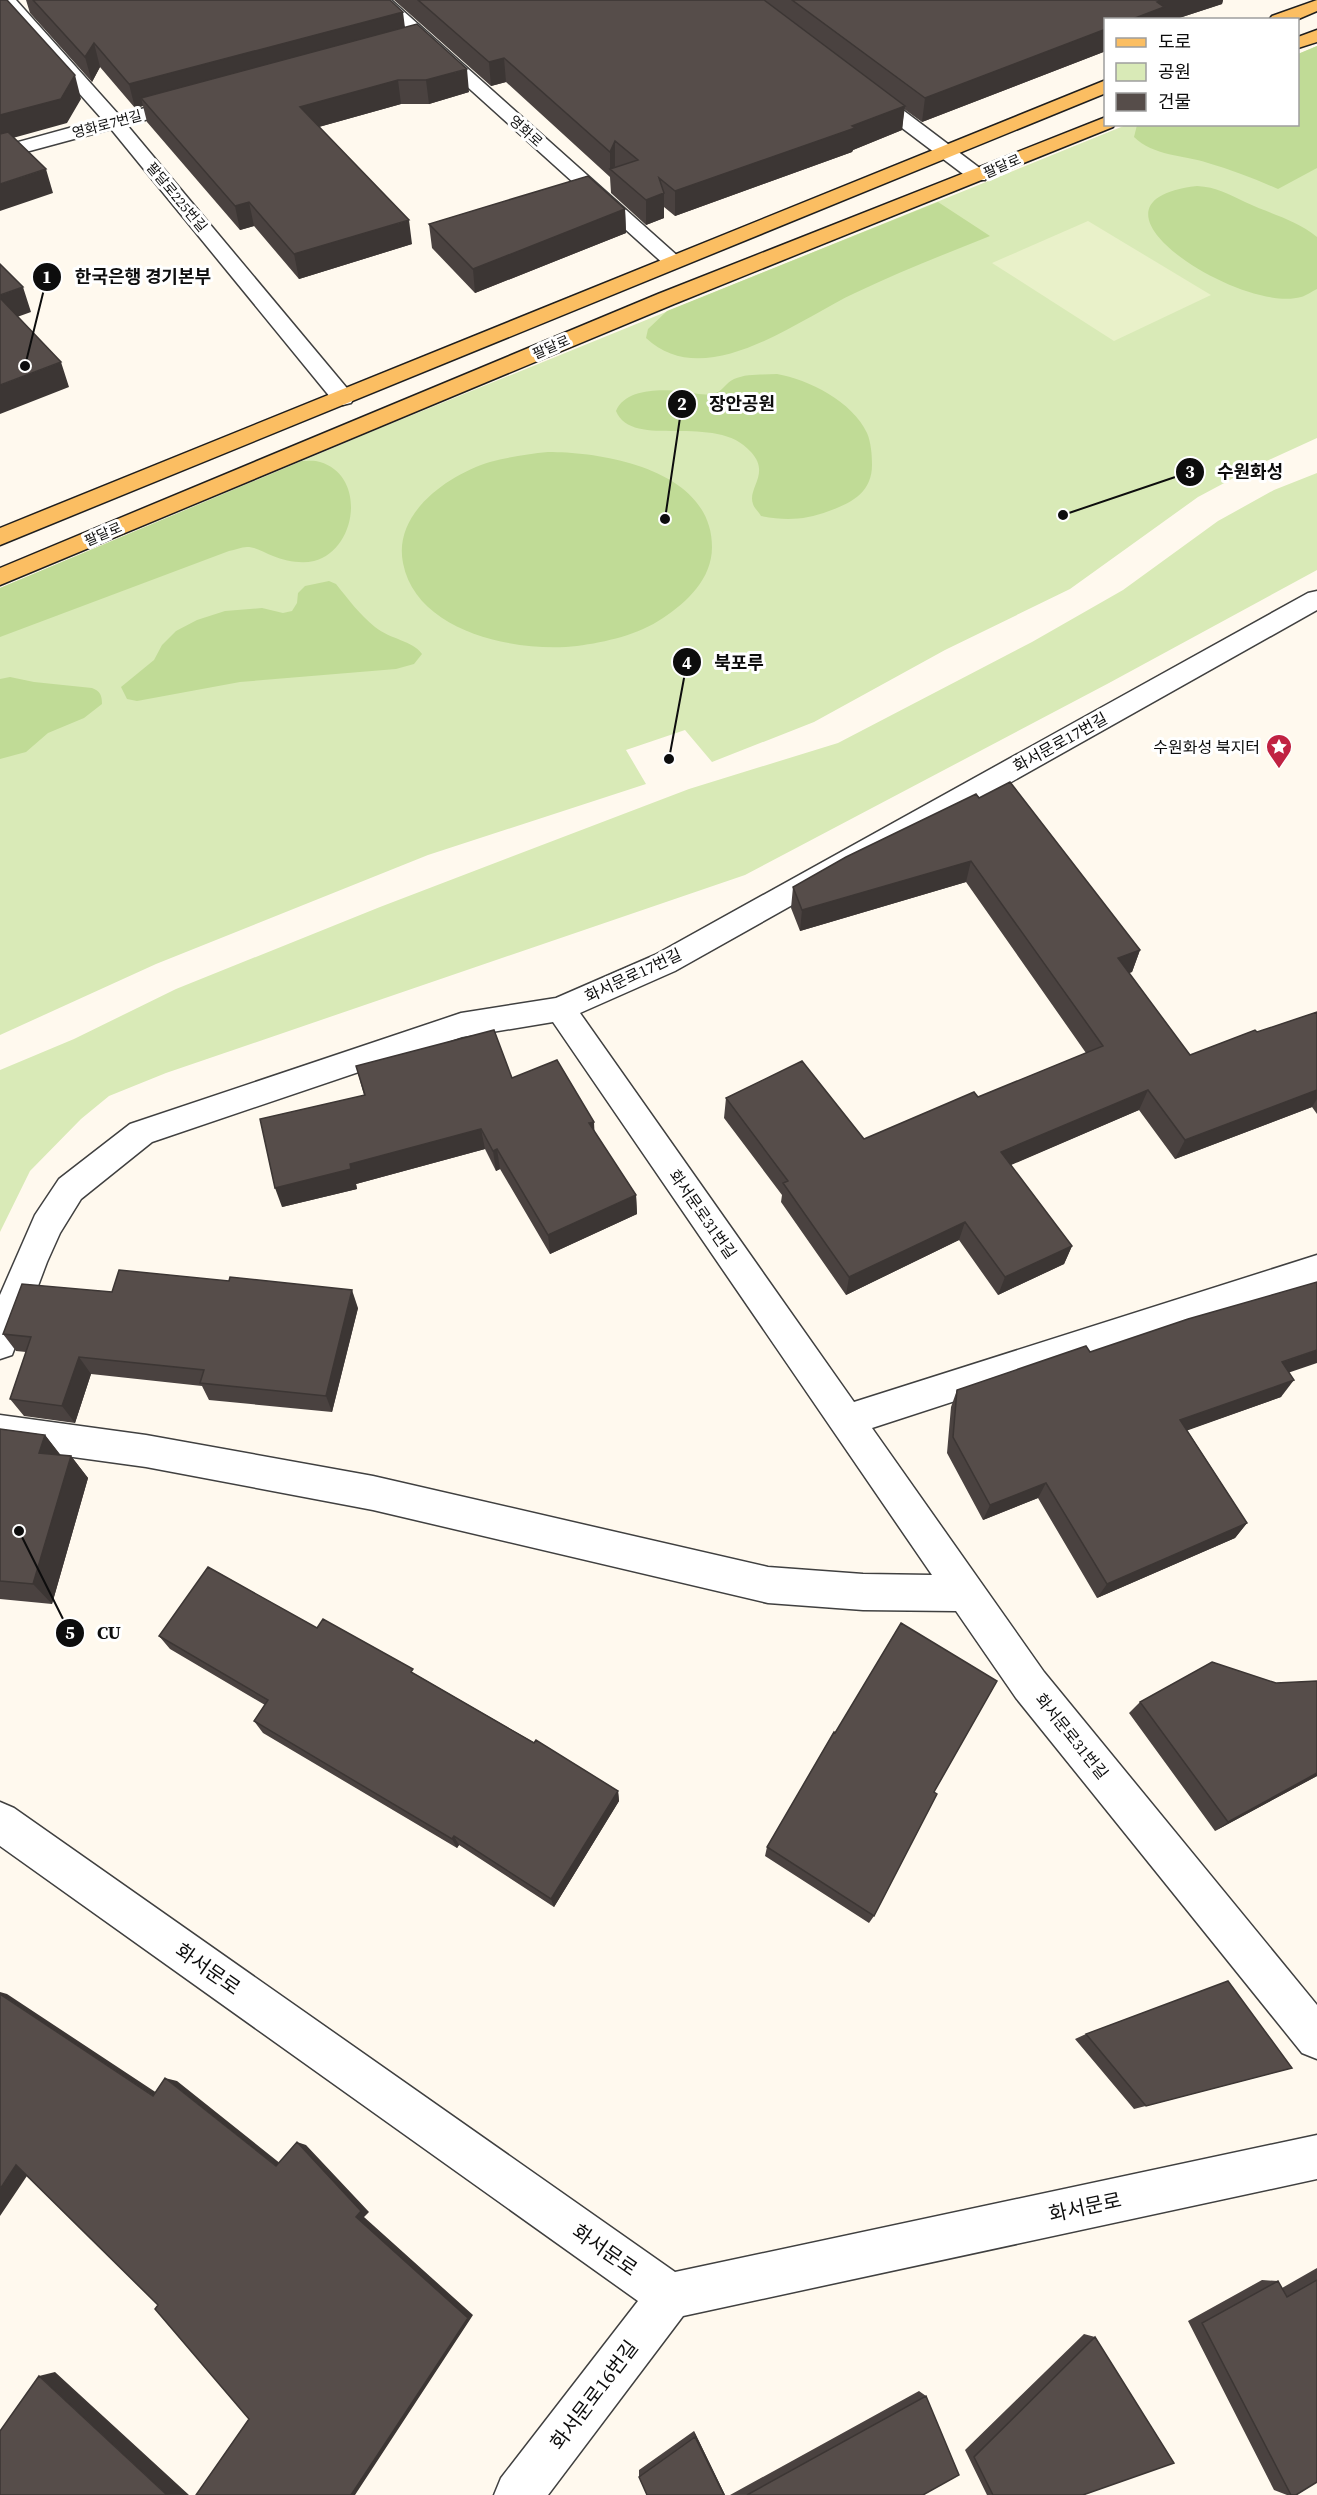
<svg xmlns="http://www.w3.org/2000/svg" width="1317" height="2495" viewBox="0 0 1317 2495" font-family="'Source Serif 4','Noto Sans KR',serif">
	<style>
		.green { fill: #d9eab7 }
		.forest { fill: #c0db96 }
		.pitch { fill: #e9f1c9 }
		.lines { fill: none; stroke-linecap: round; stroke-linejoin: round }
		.minor-casing { stroke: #404040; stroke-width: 3 }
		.major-casing { stroke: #1e1e1e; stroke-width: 3 }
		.minor { fill: #fff; fill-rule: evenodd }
		.major { fill: #fbbe62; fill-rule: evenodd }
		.wall { fill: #4a4240 }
		.shaded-wall { fill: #3c3634 }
		.building { fill: #564d4a; stroke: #3c3634; stroke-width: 1.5 }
		.labels { text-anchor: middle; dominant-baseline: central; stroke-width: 6; stroke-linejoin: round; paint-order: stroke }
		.far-street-label { font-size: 14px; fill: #0d0d0d; stroke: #fff }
		.street-label { font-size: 16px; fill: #0d0d0d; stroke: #fff }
		.poi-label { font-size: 16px; fill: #0d0d0d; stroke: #fff; text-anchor: end }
		.near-street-label { font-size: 20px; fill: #0d0d0d; stroke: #fff }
		.leader { fill: none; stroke: #0d0d0d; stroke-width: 2 }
		.callout-dot { fill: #0d0d0d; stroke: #fff; stroke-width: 2 }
		.mark-label { font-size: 18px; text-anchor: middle; font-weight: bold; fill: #fff }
		.callout-label { font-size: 18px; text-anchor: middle; font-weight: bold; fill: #0d0d0d; stroke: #fff; stroke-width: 6; stroke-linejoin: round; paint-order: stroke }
	</style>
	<rect width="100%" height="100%" fill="#fff9ee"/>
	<path class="green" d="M1317 46V438L1258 465 1198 497 1070 589 945 650 814 722 712 762 685 730 626 750 646 784 428 855 156 964 0 1035V588L378 429 1126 125 1298 124V54Z
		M1317 473V570L1109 683 745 875 166 1073 109 1096 81 1119 30 1171 0 1232V1070L74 1039 176 989 380 907 689 789 838 743 1032 642 1123 590 1218 521 1274 490Z"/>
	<path class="forest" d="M1317 46V168L1278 189C1255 179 1232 170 1208 163 1184 155 1153 156 1134 137L1137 125 1298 124V54Z
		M1197 186C1217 187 1228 194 1245 202 1270 214 1295 219 1317 237V289C1312 291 1306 296 1301 297 1241 314 1063 202 1197 186Z
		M938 202 990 236C945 254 899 272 855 293 799 319 705 394 646 338L648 329 667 311Z
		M777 374C808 379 853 402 867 433 871 442 872 455 872 465 872 492 852 503 829 511 805 520 786 521 761 516 759 512 754 508 753 504 747 488 771 474 751 452 716 411 632 451 616 411 625 389 659 389 679 391 690 392 701 396 712 394 723 392 725 383 734 379 747 373 763 375 777 374Z
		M548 452C605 452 712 470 712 547 712 579 687 602 663 618 638 635 606 642 577 646 519 653 416 633 403 563 393 513 448 475 490 462 509 457 528 454 548 452Z
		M302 461C307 461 315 460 320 462 367 476 357 550 314 561 301 564 285 561 273 556 264 553 257 547 247 547 241 547 235 550 229 551L0 637V588Z
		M329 581 336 584C348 599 360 615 375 627 391 640 412 640 422 654L414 664 396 669 240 682 137 701 127 699 121 687 154 660 162 645 176 631 197 620 225 611 262 608 283 613 292 611 297 603 298 593 305 586Z
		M10 677 34 682 92 688C100 691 102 695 102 704L84 718 48 733 26 752 0 759V679Z"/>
	<path class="pitch" d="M1088 221 1211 295 1114 341 992 263Z"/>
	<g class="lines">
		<defs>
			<path id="minor" d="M0 0H16L119 115 189 96 196 98 199 102 196 106 127 125 351 393 354 398 351 403 343 405 335 403 111 129 0 159V147L102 119 0 4Z
				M371 0H391L680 258 684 262 680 266 673 268 666 266Z
				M868 87 875 89 985 172 988 176 985 180H971L861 97 859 93 861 89Z
				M1317 591V610L675 971 580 1013 854 1402 1317 1255V1283L872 1428 1044 1672 1317 2005V2059L1302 2053 1016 1698 956 1611 863 1610 768 1603 373 1510 146 1467 0 1447V1415L146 1435 373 1476 768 1567 863 1574 932 1575 553 1022 462 1037 152 1142 81 1199 60 1233 47 1262 12 1355 0 1359V1295L35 1215 59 1179 130 1124 461 1013 556 998 655 955 1308 593Z
				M0 1802 14 1808 675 2272 1317 2135V2179L683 2316 548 2495H494L501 2478 638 2301 0 1846Z"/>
			<path id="major" d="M1317 0V11L1296 20H1269L1272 16Z
				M1317 30V42L1298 48V37Z
				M1106 80V93L0 545V528Z
				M1106 117V124H1115L1113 127 674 304 0 585V568L658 294Z"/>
		</defs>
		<use href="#minor" class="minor-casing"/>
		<use href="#major" class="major-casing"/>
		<use href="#minor" class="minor"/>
		<use href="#major" class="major"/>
	</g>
	<path class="wall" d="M26 0H390L405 27 469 92 429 104H401L319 127 412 244 299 279 254 226 240 230 147 122 143 106 135 108 100 67 92 82 30 13Z
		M394 0H1223L1222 4 1173 20H1106V51L922 122 904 109 902 130 853 150 852 152 675 216 664 207V218L646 225 611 193 610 177 506 82 491 86Z
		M625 209 626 233 475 293 432 248 429 224Z
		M976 794 1140 950 1132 972 1129 973 1190 1055 1317 1012V1114L1312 1107 1175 1159 1139 1110 1010 1165 1072 1246 1064 1264 998 1295 959 1240 846 1295 781 1202 782 1195 724 1118 726 1098 864 1139 978 1097 1086 1053 966 882 800 931 791 908 793 887Z
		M356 1066 512 1078 594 1131 636 1195 637 1214 550 1254 500 1169 496 1171 485 1149 356 1184 357 1189 282 1207 364 1095Z
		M112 1292 358 1308 332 1412 209 1400 202 1386 91 1374 75 1423 24 1416 10 1399 26 1352 16 1351 3 1334Z
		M1090 1352 1289 1373 1281 1397 1187 1430 1247 1523 1235 1538 1097 1598 1038 1498 983 1520 947 1453 951 1407 957 1390Z
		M0 1429 45 1435 60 1455 71 1456 88 1478 52 1604 0 1599Z
		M317 1628 415 1674 618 1791 619 1801 554 1907 459 1845 457 1848 263 1733 254 1721 265 1705 170 1649 159 1636Z
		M1140 1702 1317 1776 1215 1831 1129 1713Z
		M934 1792 874 1916 869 1923 765 1856 767 1847Z
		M1086 2034 1292 2068 1134 2109 1075 2039Z
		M1317 2268V2482L1296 2495H1287L1274 2490 1188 2321 1262 2280 1278 2281 1282 2288Z
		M1084 2334 1095 2337 1083 2495H987L965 2450Z
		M919 2391 926 2396 923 2495H730Z
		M694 2431 725 2495 639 2477V2470Z"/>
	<path class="shaded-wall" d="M1163 0H1223L1222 4 1173 20H1130L1157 2Z
		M403 12 406 36 141 98 143 106 135 108 129 84Z
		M1106 29V51L922 122 925 98Z
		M94 43 100 67 92 82 85 57Z
		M504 58 506 82 491 86 489 62Z
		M467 69 469 92 429 104 426 80Z
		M75 75 81 99 67 123 2 141 0 146V115Z
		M398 80 401 104 304 131 300 107Z
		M905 106 902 130 853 150 852 152 675 216V191L852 126Z
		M615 141V166L613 171 610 169V177V152Z
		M46 169 53 193 0 211V184Z
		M664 193V218L646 225V200Z
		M249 202 254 226 240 230 235 206Z
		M625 209 626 233 475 293 473 269Z
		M409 220 412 244 299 279 294 254Z
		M23 287 31 312 6 321 0 302V295Z
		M61 362 69 387 0 414V385Z
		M971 861 966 882 800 931 802 910Z
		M1140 950 1132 972 1111 979 1118 958Z
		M1148 1090 1139 1110 995 1172 1001 1152Z
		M1317 1090V1099L1312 1107 1175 1159 1185 1140Z
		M594 1122 595 1142 589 1123Z
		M481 1129 485 1149 356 1184 357 1189 282 1207 275 1188 350 1164Z
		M497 1149 500 1169 496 1171 493 1151Z
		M636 1195 637 1214 550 1254 548 1235Z
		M965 1222 959 1240 846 1295 849 1277Z
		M1072 1246 1064 1264 998 1295 1005 1277Z
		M352 1290 358 1308 332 1412 326 1396Z
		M1317 1350V1363L1270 1379 1282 1362Z
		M79 1357 91 1374 75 1423 62 1406Z
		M1294 1380 1281 1397 1169 1437 1180 1420Z
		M45 1435 63 1458 39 1453Z
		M71 1456 88 1478 52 1604 33 1584Z
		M1046 1483 1038 1498 983 1520 990 1505Z
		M1247 1523 1235 1538 1097 1598 1107 1584Z
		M1317 1773V1776L1215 1831 1228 1822Z
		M618 1791 619 1801 554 1907 551 1899Z
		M454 1836 459 1845 457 1848 452 1839Z
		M0 1992 7 1994 166 2099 153 2096 0 1994Z
		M165 2078 177 2081 286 2168 276 2166Z
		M297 2142 306 2145 369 2212 364 2217 473 2315 355 2495H351L356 2217Z
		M16 2165 33 2167 0 2216V2189Z
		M55 2372 189 2495H167L39 2376Z
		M694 2431 725 2495H724L695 2437Z"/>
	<path class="building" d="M0 0H7L75 75 61 99 0 115Z
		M33 0H390L403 12 129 84 94 43 85 57Z
		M418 0H764L905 106 852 126 855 128 675 191 659 178 664 193 646 200 610 169 638 160 615 141 610 152 504 58 489 62Z
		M792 0H1163L1157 2 1164 7 1130 20H1106V29L925 98Z
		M417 24 467 69 426 80H398L300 107 409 220 294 254 249 202 235 206 141 98Z
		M8 132 46 169 0 184V134Z
		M588 176 625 209 473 269 429 224Z
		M0 264 23 287 0 295Z
		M0 298 61 362 0 385Z
		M1010 782 1140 950 1118 958 1190 1055 1255 1030 1257 1032 1317 1012V1090L1185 1140 1148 1090 1001 1152 1072 1246 1005 1277 965 1222 849 1277 783 1183 788 1181 726 1098 802 1061 864 1139 974 1092 978 1097 1103 1046 971 861 802 910 793 887 846 857 976 794 979 798Z
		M494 1030 512 1078 557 1060 594 1122 589 1123 636 1195 548 1235 497 1149 493 1151 481 1129 350 1164 351 1169 275 1188 260 1119 365 1095 356 1066Z
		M119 1270 229 1281 230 1277 352 1290 326 1396 200 1383 204 1370 79 1357 62 1406 10 1399 31 1337 3 1334 22 1284 112 1292Z
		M1317 1282V1350L1282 1362 1294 1380 1180 1420 1247 1523 1107 1584 1046 1483 990 1505 953 1437 957 1390 1086 1346 1090 1352 1188 1319Z
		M0 1429 45 1435 39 1453 71 1456 33 1584 0 1581Z
		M208 1567 317 1628 323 1619 413 1669 411 1672 534 1743 536 1740 618 1791 551 1899 454 1836 452 1839 254 1721 268 1700 159 1636Z
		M901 1623 997 1681 934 1792 937 1794 874 1916 767 1847 834 1732 835 1733Z
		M1212 1662 1276 1683 1317 1681V1773L1228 1822 1140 1702Z
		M1228 1981 1292 2068 1146 2106 1086 2034Z
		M0 1994 153 2096 165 2078 276 2166 297 2142 361 2211 356 2217 468 2318 351 2495H196L249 2419 155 2309 158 2305 16 2165 0 2189Z
		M1317 2280V2482L1296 2495H1291L1202 2323 1278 2281 1287 2297Z
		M1095 2337 1174 2463 1083 2495H993L974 2457Z
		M39 2376 167 2495H0V2431Z
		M926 2396 959 2475 923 2495H747Z
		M695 2437 724 2495H647L639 2477Z"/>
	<defs>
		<symbol id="sight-pin" viewBox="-11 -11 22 30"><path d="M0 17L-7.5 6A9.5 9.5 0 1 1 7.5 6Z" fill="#c02242" stroke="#fff"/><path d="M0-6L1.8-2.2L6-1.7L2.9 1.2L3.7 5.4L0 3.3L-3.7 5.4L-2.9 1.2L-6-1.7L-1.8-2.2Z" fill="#fff"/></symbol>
	</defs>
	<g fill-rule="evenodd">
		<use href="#sight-pin" x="1264" y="732" width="30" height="40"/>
	</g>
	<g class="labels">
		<g class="far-street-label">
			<text transform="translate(107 124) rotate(-15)">영화로7번길</text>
			<text transform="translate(526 131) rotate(42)">영화로</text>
			<text transform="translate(1002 166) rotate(-23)">팔달로</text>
			<text transform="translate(177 197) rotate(50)">팔달로225번길</text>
			<text transform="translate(551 347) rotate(-23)">팔달로</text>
			<text transform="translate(103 534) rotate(-23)">팔달로</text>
		</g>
		<g class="street-label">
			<text transform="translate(1060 742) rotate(-29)">화서문로17번길</text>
			<text transform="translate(633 975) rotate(-25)">화서문로17번길</text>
			<text transform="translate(703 1214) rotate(55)">화서문로31번길</text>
			<text transform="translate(1072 1736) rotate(51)">화서문로31번길</text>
		</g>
		<g class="poi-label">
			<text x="1260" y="747">수원화성 북지터</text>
		</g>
		<g class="near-street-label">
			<text transform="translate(208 1969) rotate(35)">화서문로</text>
			<text transform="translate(1085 2207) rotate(-12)">화서문로</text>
			<text transform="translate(605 2250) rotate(35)">화서문로</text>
			<text transform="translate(594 2395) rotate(-53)">화서문로16번길</text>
		</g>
	</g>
	<path class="leader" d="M25 366L47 277M665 519L682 404M1063 515L1190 472M669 759L687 662M19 1531L70 1633"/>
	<g class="callout-dot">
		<circle cx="25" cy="366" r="6"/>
		<circle cx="665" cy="519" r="6"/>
		<circle cx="1063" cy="515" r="6"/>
		<circle cx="669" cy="759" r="6"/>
		<circle cx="19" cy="1531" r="6"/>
		<circle cx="47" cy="277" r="15"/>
		<circle cx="682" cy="404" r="15"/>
		<circle cx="1190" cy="472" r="15"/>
		<circle cx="687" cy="662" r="15"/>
		<circle cx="70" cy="1633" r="15"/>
	</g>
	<g class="mark-label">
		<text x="47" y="283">1</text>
		<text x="682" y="410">2</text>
		<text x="1190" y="478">3</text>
		<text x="687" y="669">4</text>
		<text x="70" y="1639">5</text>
	</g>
	<g class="callout-label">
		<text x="143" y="283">한국은행 경기본부</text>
		<text x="742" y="410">장안공원</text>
		<text x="1250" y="478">수원화성</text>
		<text x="739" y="669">북포루</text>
		<text x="109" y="1639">CU</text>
	</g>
	<rect x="1104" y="18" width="195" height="108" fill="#ffffff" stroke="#9e9e9e" stroke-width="1.5"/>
	<rect x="1116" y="38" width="30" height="9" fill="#fbbe62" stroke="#9e9e9e" stroke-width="1.5"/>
	<text x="1158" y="48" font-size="18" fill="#0d0d0d">도로</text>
	<rect x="1116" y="63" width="30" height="18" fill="#d9eab7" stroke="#9e9e9e" stroke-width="1.5"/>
	<text x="1158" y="78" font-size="18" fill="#0d0d0d">공원</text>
	<rect x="1116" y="93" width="30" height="18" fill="#564d4a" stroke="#9e9e9e" stroke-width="1.5"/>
	<text x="1158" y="108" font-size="18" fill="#0d0d0d">건물</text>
</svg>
